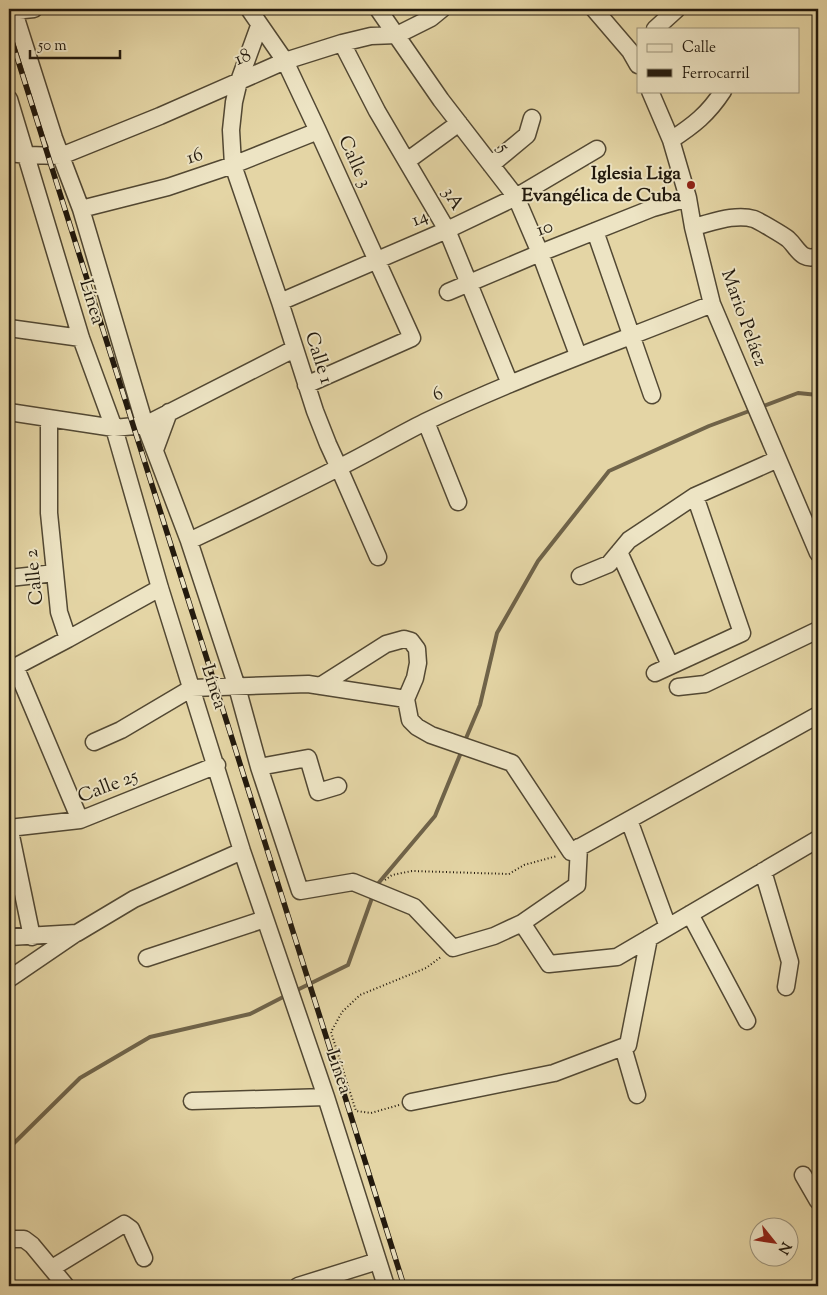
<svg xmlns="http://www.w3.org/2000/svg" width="827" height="1295" viewBox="0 0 827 1295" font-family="'Sorts Mill Goudy',serif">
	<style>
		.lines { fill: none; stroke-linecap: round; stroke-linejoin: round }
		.stream { stroke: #6f6349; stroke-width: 4 }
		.minor-casing { stroke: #524833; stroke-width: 19 }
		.path { stroke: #22190d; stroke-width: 2; stroke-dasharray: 1 2.5; stroke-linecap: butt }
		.minor { stroke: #ede4c4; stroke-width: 16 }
		.rail-casing { stroke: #22190d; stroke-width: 5.5 }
		.rail { stroke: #ede4c4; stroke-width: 4; stroke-dasharray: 11; stroke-linecap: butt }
		.poi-dot { fill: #8f2418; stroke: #ede4c4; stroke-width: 2 }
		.labels { text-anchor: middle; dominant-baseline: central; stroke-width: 4; stroke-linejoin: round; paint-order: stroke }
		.street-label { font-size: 19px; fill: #22190d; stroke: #ede4c4 }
		.poi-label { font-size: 19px; font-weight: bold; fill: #22190d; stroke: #ede4c4; text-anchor: end }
	</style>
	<rect width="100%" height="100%" fill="#e4d5a5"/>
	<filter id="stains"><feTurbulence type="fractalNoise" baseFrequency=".004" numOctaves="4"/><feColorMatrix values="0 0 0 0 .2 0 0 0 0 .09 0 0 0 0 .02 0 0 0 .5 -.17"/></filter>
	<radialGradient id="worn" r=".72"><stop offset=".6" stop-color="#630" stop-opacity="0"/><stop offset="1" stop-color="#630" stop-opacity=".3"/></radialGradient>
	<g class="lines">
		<path class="stream" d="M761 407 798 393 818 395
			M464 743 480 705 497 633 538 561 609 471 709 426 752 410
			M376 886 435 816 462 750
			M293 992 348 965 373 895
			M9 1148 80 1078 150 1037 250 1014 287 995"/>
		<defs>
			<path id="minor" d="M13 9 54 138 81 209 145 425 189 541 237 687 259 767 300 891 353 882 414 907 453 948 494 936 522 923 577 885 579 847
				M249 9 285 61 318 131 412 338 306 385
				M378 9 441 100 516 197 540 253 578 355
				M594 9 630 51 638 65
				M14 11 34 9
				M259 26 239 81 234 102 231 130 233 165 280 302 315 411 328 444 339 468 378 557
				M655 29 677 9
				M342 43 377 111 447 230 510 384
				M650 91 671 140 688 198 693 227 712 304 818 553
				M9 99 81 338 114 428 160 588 242 851 326 1097 386 1286
				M671 140C694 125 708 114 723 91
				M9 153 27 155 61 156 160 116 285 61 342 43 371 36 397 35 431 18 442 9
				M407 161 459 123
				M491 165 527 135 532 118
				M81 209 168 187 233 165 318 131
				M693 227C711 223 735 213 754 219 759 221 783 235 788 239 798 248 801 262 818 256
				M595 231 652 395
				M448 292 540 253 653 208 688 198
				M280 302 447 230 516 197 597 149
				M9 328 81 338
				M9 412 114 428 145 425 294 349
				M49 418V513L59 612 68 639
				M426 422 458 502
				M155 450 169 412
				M189 541C240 517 291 492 342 466 370 452 397 436 425 422 518 377 616 343 712 304
				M619 552 670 665
				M580 576 609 564 629 540 695 496 778 459
				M9 578 55 573
				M15 666 80 820
				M9 670 68 639 160 588
				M655 673 742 633 695 496
				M320 686 386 644 404 639 411 641 417 649 418 663 415 678 406 699 410 720 417 727 431 735 512 763 571 852 818 715
				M678 687 705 684 818 630
				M94 742 121 730 192 688 308 684 406 699
				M259 767 308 758 318 792 338 786
				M629 820 668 927
				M9 826 32 937
				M9 828 80 820 217 765
				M763 871 790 962 786 987
				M690 914 747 1021
				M522 923 549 964 617 957 818 839
				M9 937 77 933 134 899 242 851
				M147 958 265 919
				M9 979 75 934
				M623 1047 637 1095
				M192 1101 326 1097
				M411 1102 554 1073 628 1045 649 938
				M803 1175 818 1201
				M9 1239H24L32 1245 66 1286
				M52 1268 124 1224 131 1229 144 1258
				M298 1286 378 1261"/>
		</defs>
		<use href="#minor" class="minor-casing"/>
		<path class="path" d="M385 880 392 875 412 871 509 874 524 865 557 856
			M399 1105 371 1113 356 1111 331 1032 342 1012 360 995 426 968 441 957"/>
		<use href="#minor" class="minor"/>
		<defs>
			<path id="rail" d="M9 32 331 1052 404 1286"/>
		</defs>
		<use href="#rail" class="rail-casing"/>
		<use href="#rail" class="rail"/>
	</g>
	<circle class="poi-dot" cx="691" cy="185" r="5"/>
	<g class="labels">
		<g class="street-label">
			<text transform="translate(243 58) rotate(-24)">18</text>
			<text transform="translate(503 148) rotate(52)">5</text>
			<text transform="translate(195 157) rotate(-18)">16</text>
			<text transform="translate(354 162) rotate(66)">Calle 3</text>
			<text transform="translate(452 199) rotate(60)">3A</text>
			<text transform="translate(420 219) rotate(-23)">14</text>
			<text transform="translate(545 229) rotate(-21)">10</text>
			<text transform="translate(91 302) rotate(73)">Línea</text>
			<text transform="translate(743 318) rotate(70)">Mario Peláez</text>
			<text transform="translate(318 358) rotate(72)">Calle 1</text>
			<text transform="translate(438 395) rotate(-25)">6</text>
			<text transform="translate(35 577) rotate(-96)">Calle 2</text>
			<text transform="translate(213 687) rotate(72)">Línea</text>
			<text transform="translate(108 787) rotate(-21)">Calle 25</text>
			<text transform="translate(338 1072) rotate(71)">Línea</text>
		</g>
		<g class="poi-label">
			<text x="681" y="174">Iglesia Liga<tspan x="681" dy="22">Evangélica de Cuba</tspan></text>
		</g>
	</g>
	<rect width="827" height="1295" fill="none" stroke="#e4d5a5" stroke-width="30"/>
	<rect x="10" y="10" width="807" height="1275" fill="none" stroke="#22190d" stroke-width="2.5"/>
	<rect x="15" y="15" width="797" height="1265" fill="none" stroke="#22190d"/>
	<rect x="637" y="28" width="162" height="65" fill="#ede4c4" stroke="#9c937b"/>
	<rect x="647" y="44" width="25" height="8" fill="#ede4c4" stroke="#9c937b"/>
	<text x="682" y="52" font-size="15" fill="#22190d">Calle</text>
	<rect x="647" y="69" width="25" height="8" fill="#22190d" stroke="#9c937b"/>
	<text x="682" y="78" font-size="15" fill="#22190d">Ferrocarril</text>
	<g transform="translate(774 1242) rotate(120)"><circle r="24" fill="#ede4c4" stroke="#9c937b"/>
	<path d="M0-4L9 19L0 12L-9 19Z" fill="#8f2418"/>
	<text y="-8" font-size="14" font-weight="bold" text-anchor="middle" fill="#22190d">N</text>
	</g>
	<path d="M30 50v8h90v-8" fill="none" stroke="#22190d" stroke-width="2.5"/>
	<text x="38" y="50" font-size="15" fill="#22190d" stroke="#ede4c4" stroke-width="4" paint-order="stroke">50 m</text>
	<rect width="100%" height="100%" filter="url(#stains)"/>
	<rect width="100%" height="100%" fill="url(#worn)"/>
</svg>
